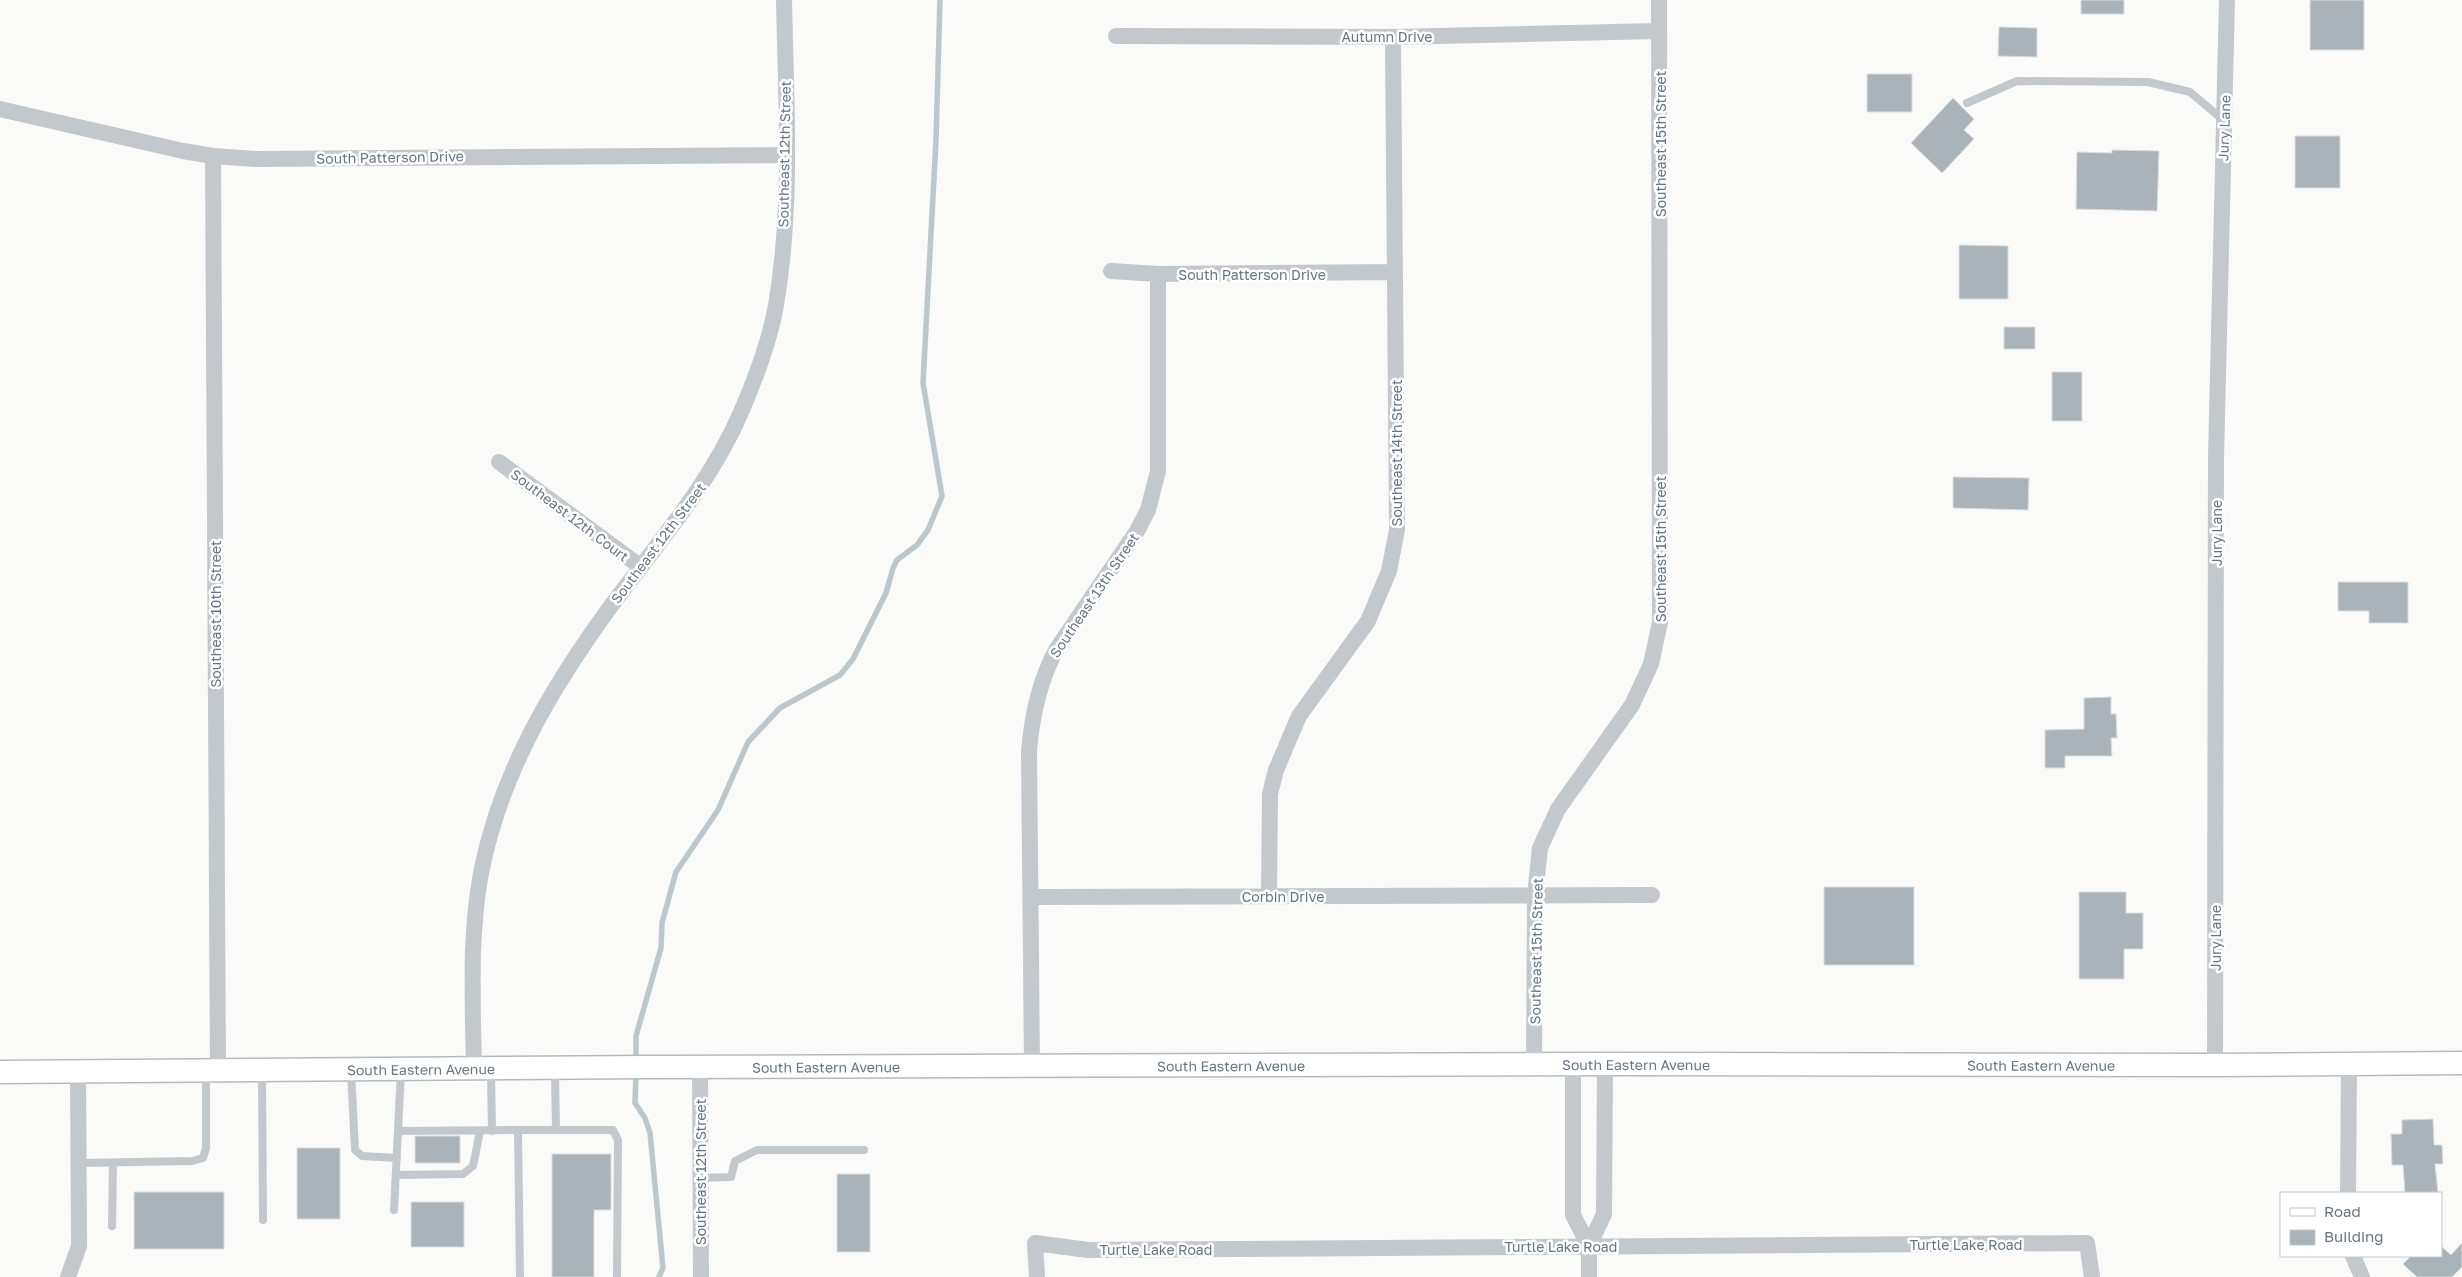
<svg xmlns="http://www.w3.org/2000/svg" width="2462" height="1277" viewBox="0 0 2462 1277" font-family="'Golos Text',sans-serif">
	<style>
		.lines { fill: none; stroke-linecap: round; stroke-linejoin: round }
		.stream { stroke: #bbc7cb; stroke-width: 5.5 }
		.building { fill: #aab3b9; stroke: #dcdcda }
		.secondary-casing { stroke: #b3babf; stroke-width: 25 }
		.lane { stroke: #c3c8cc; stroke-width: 8 }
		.street { stroke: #c3c8cc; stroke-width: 16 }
		.secondary { stroke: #fff; stroke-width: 22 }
		.labels { text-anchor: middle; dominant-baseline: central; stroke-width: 5; stroke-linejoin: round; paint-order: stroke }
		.street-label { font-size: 14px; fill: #657683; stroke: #fff }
	</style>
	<rect width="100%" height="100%" fill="#fafaf8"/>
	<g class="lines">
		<path class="stream" d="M636 1063V1036L661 948 662 923 676 872 718 810 748 742 780 708 840 675 853 659 886 593 893 568 897 560 917 545 928 530 942 496 923 383 936 140 940 0
			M636 1072 635 1103 645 1118 650 1133 663 1268 659 1277"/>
	</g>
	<path class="building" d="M2081 0H2124V14H2081Z
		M2310 0H2364V50H2310Z
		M1999 27 2037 28V57L1998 56Z
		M1867 74H1912V112H1867Z
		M1953 98 1974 119 1964 130 1974 139 1942 173 1911 143Z
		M2295 136H2340V188H2295Z
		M2112 150 2159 151 2157 211 2076 209 2077 152 2112 153Z
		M1959 245 2008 246V299H1959Z
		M2004 327H2035V349H2004Z
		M2052 372H2082V421H2052Z
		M1953 477 2029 478 2028 510 1953 508Z
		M2338 582H2408V623H2369V611H2338Z
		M2111 697V714H2116L2117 738H2111L2112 756H2065V768H2045V730L2084 729V698Z
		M1824 887H1914V965H1824Z
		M2079 892H2126V913H2143V949H2124V979H2079Z
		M2433 1119 2434 1145H2442L2443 1164H2435L2438 1193H2405L2403 1165H2392L2391 1134H2402V1120Z
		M415 1136H460V1163H415Z
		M297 1148H340V1219H297Z
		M552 1154H611V1210H594V1277H552Z
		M837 1174H870V1252H837Z
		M134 1192H224V1249H134Z
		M411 1202H464V1247H411Z
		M2462 1243V1267L2452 1277H2417L2403 1264 2411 1256H2441V1246L2451 1255Z"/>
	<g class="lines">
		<defs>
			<g id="secondary">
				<path id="s1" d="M0 1072 647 1067 1605 1064 2215 1065 2462 1063"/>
			</g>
		</defs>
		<use href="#secondary" class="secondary-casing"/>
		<path class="lane" d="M1967 103 2017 81 2148 82 2190 92 2222 119
			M491 1070 492 1131
			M555 1070 556 1130
			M351 1071 355 1150 362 1156 397 1158
			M262 1072 263 1220
			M398 1131 518 1130
			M78 1163 192 1161 203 1158 206 1148V1073
			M396 1175 463 1174 473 1166 480 1131
			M700 1178 731 1177 735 1161 757 1150H864
			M394 1210 401 1071
			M112 1226 113 1163
			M520 1277 518 1130H613L618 1140 617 1277"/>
		<path class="street" d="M1116 36 1393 37 1659 31
			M0 109 183 151 213 156 256 159 786 155
			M213 156 218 1071
			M1111 271 1158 274 1394 272
			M499 462 641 567
			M1269 896 1270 794 1276 770 1299 716 1368 621 1389 571 1397 530 1393 37
			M1032 897 1652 895
			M1573 1064V1215L1589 1246V1277
			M1534 1065 1535 895 1540 848 1558 809 1632 705 1651 664 1660 622 1659 0
			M2215 1065 2216 458 2227 0
			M700 1067 701 1277
			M1032 1067 1029 751C1032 715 1039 682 1056 650L1137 531 1148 510 1158 471V274
			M474 1069C473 1004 469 937 481 873 500 775 550 690 608 610 656 545 710 485 742 410 756 377 770 341 776 305 793 205 786 101 784 0
			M2348 1193 2349 1063
			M1589 1246 1604 1214 1605 1064
			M2353 1256 2362 1277
			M68 1277 79 1246 78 1072
			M1037 1277 1035 1243 1088 1250 2087 1243 2092 1277"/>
		<use href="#secondary" class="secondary"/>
	</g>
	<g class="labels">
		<g class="street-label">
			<text x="1387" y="36">Autumn Drive</text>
			<text transform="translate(2224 128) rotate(-88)">Jury Lane</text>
			<text transform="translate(1660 144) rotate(-90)">Southeast 15th Street</text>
			<text transform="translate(784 154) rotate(-89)">Southeast 12th Street</text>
			<text transform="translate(390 157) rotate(-1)">South Patterson Drive</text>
			<text x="1252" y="274">South Patterson Drive</text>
			<text transform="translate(1396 453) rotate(-90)">Southeast 14th Street</text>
			<text transform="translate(570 515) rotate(37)">Southeast 12th Court</text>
			<text transform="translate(2216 533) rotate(-90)">Jury Lane</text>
			<text transform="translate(658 543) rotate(-53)">Southeast 12th Street</text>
			<text transform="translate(1660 549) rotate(-90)">Southeast 15th Street</text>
			<text transform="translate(1094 595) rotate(-56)">Southeast 13th Street</text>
			<text transform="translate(215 614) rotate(-90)">Southeast 10th Street</text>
			<text x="1283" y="896">Corbin Drive</text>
			<text transform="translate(2215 938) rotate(-90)">Jury Lane</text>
			<text transform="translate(1536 951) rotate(-89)">Southeast 15th Street</text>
			<text stroke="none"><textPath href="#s1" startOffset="1636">South Eastern Avenue</textPath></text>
			<text stroke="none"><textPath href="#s1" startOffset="2041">South Eastern Avenue</textPath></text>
			<text stroke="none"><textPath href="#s1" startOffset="1231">South Eastern Avenue</textPath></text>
			<text stroke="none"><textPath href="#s1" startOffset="826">South Eastern Avenue</textPath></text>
			<text stroke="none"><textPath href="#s1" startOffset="421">South Eastern Avenue</textPath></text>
			<text transform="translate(700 1172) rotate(-90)">Southeast 12th Street</text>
			<text x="1966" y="1244">Turtle Lake Road</text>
			<text x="1561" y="1246">Turtle Lake Road</text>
			<text x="1156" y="1249">Turtle Lake Road</text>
		</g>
	</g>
	<rect x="2280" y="1192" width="162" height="65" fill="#ffffff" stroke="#c1c8cd"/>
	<rect x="2290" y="1208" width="25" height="8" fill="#ffffff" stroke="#c1c8cd"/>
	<text x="2324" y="1217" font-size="15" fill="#657683">Road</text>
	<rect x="2290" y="1230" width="25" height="15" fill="#aab3b9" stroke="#c1c8cd"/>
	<text x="2324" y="1242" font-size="15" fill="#657683">Building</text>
</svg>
